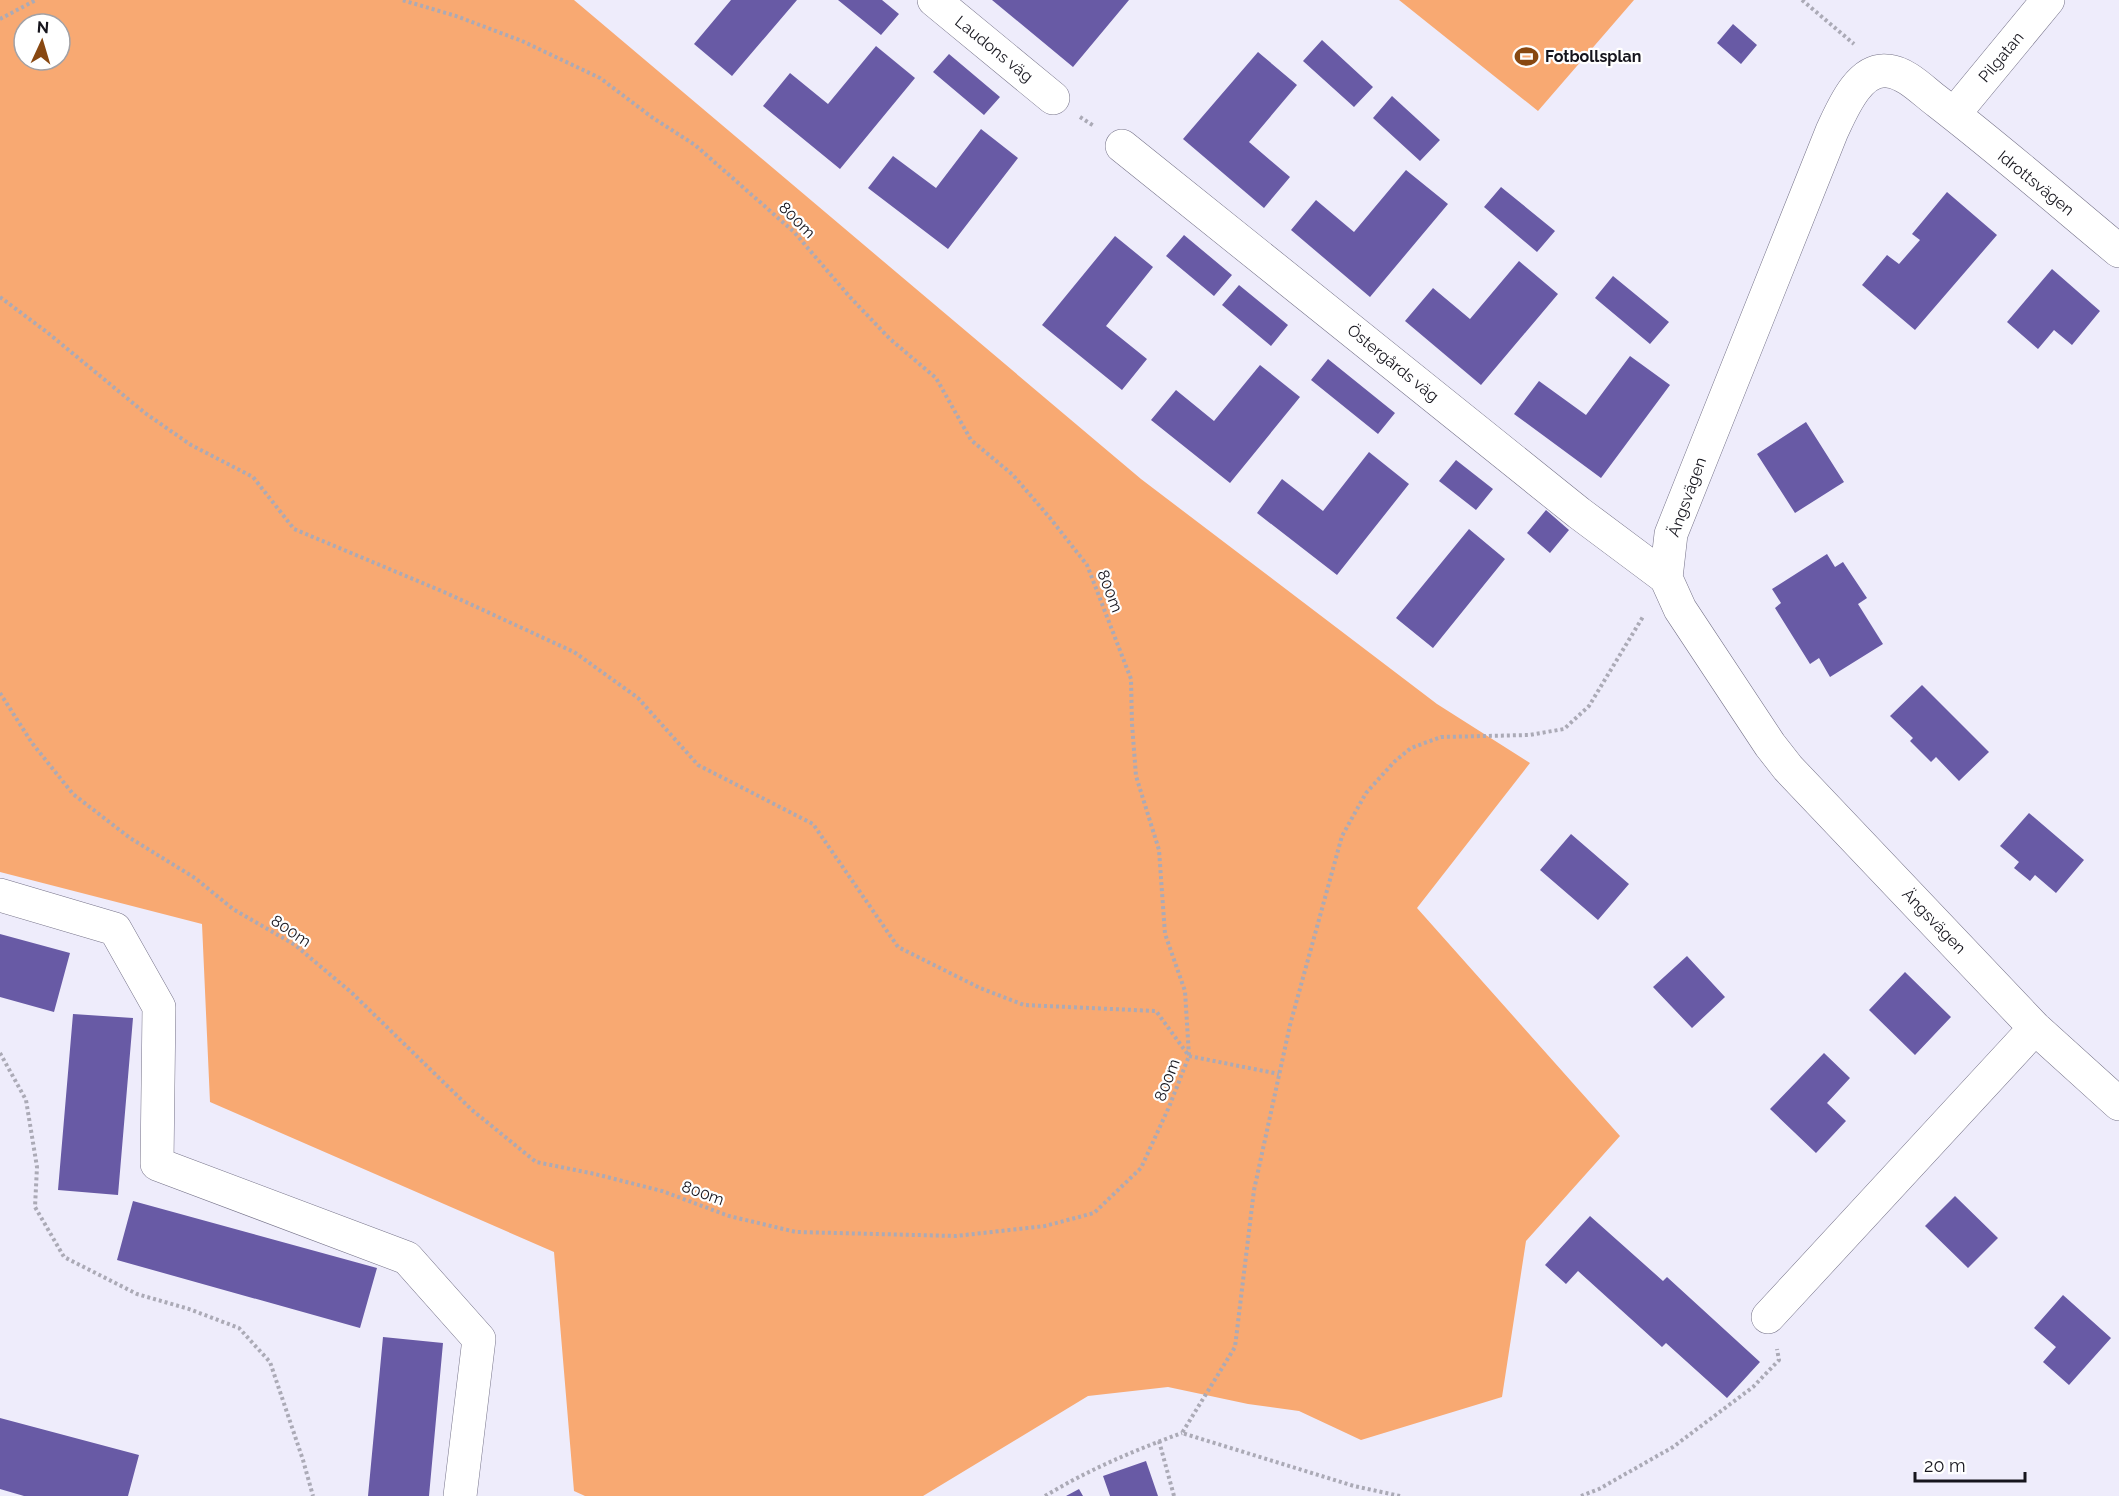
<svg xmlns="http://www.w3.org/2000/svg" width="2119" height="1496" viewBox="0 0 2119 1496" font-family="Raleway,sans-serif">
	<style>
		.green { fill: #f8a972; fill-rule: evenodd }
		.building { fill: #685aa5 }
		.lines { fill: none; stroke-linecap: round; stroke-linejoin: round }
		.minor-casing { stroke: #767389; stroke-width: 34 }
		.path { stroke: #abaab6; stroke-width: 4; stroke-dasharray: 3 3; stroke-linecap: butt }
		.minor { stroke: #fff; stroke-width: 33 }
		.labels { text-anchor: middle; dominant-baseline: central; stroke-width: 4.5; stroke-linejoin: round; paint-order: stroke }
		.street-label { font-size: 16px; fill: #16151d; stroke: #fff }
		.poi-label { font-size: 16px; font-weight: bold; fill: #16151d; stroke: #fff; text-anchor: start }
	</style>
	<rect width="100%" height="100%" fill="#eeecfb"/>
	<path class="green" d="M0 0H574L1141 479 1437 704 1530 763 1417 908 1620 1136 1526 1241 1502 1397 1361 1440 1299 1411 1248 1404 1168 1387 1088 1396 923 1496H585L574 1491 554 1252 210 1102 202 924 0 872ZM24 24H60V60H24Z
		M1399 0H1634L1538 111Z"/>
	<path class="building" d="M731 0H797L732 76 694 44Z
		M838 0H882L899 14 881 35Z
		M992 0H1129L1073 67Z
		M1733 24 1757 45 1741 64 1717 43Z
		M1322 40 1373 87 1354 107 1303 61Z
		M876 46 915 78 840 169 763 106 790 73 828 104Z
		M1258 52 1297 85 1249 142 1290 177 1264 208 1183 139Z
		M949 54 1000 97 984 115 933 72Z
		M1392 96 1440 140 1420 161 1373 118Z
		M981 129 1018 158 948 249 868 188 893 156 936 188Z
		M1406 170 1448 204 1370 297 1291 230 1316 200 1354 232Z
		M1501 187 1555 231 1537 252 1484 207Z
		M1947 192 1997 235 1915 330 1862 285 1887 255 1899 264 1920 240 1912 234Z
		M1184 235 1232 275 1214 296 1166 256Z
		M1115 236 1153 267 1106 326 1147 359 1122 390 1042 325Z
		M1519 261 1558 294 1481 385 1405 321 1433 288 1470 319Z
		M2052 269 2100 311 2072 345 2054 330 2038 349 2007 322Z
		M1613 276 1669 322 1650 344 1595 298Z
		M1239 285 1288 325 1271 346 1222 305Z
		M1630 356 1670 385 1601 478 1514 414 1539 381 1586 415Z
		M1328 359 1395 413 1378 434 1311 380Z
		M1260 365 1300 397 1230 483 1151 420 1176 390 1214 421Z
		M1806 422 1844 482 1795 513 1757 454Z
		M1369 452 1409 484 1337 575 1257 513 1282 479 1323 511Z
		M1456 460 1493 489 1476 510 1439 481Z
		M1546 510 1569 530 1550 553 1527 533Z
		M1469 529 1505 559 1433 648 1396 618Z
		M1827 554 1835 567 1843 562 1867 598 1858 604 1883 644 1830 677 1819 658 1810 664 1775 608 1781 603 1772 589Z
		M1922 685 1989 752 1959 781 1936 757 1931 762 1910 741 1913 738 1890 716Z
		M2029 813 2084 860 2056 893 2035 875 2030 881 2014 868 2019 862 2000 846Z
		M1571 834 1629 884 1598 920 1540 870Z
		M0 934 70 953 54 1012 0 997Z
		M1687 956 1725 997 1692 1028 1653 987Z
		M1905 972 1951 1017 1915 1055 1869 1010Z
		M73 1014 133 1018 118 1195 58 1190Z
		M1824 1053 1850 1078 1827 1103 1846 1121 1816 1153 1770 1109Z
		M1955 1196 1998 1238 1968 1268 1925 1226Z
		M133 1201 377 1268 360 1328 117 1260Z
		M1590 1216 1663 1281 1667 1277 1760 1362 1727 1398 1666 1343 1662 1347 1578 1271 1566 1284 1545 1265Z
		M2063 1295 2111 1338 2069 1385 2043 1362 2056 1347 2034 1328Z
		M383 1337 443 1343 429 1496H368Z
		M0 1418 139 1455 128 1496H24L0 1489Z
		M1146 1461 1158 1496H1110L1103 1476Z
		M1079 1489 1083 1496H1066Z"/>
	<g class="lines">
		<defs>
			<path id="minor" d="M934 0 1053 98
				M1954 114 2048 0
				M1122 146 1579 513 1666 578
				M2119 251C2059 201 2000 150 1938 102 1923 91 1907 73 1888 71 1859 67 1842 110 1832 131L1671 534 1666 578 1680 609 1770 745 1788 768 2035 1028 2119 1104
				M0 895 115 929 159 1007 157 1164 407 1258 479 1339 460 1496
				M1768 1317 2035 1028"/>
		</defs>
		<use href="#minor" class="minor-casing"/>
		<path class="path" d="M1802 0 1854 44
			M0 19 36 0
			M1080 117 1094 126
			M0 297 48 333 145 413 191 445 253 477 294 529 444 592 574 652 638 698 698 765 813 824 898 947 980 988 1024 1005 1156 1011 1189 1056 1279 1074
			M0 693 32 743 73 794 130 838 195 878 233 909 295 945 352 993 472 1110 536 1162 595 1174 662 1191 729 1216 796 1232 956 1236 1045 1226 1094 1213 1141 1168 1169 1107 1189 1056 1185 991 1165 934 1159 850 1136 776 1132 724 1131 679 1087 565 1050 518 1013 475 971 440 936 378 890 339 849 296 794 232 695 145 653 118 600 78 522 41 456 16 402 0
			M0 1053 26 1100 37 1167 35 1207 64 1257 137 1294 189 1309 239 1328 270 1362 303 1460 313 1496
			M1159 1441 1174 1496
			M1045 1496C1088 1470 1135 1450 1182 1433
			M1400 1496 1354 1486 1182 1433 1235 1347 1254 1190 1290 1025 1342 836 1366 793 1394 762 1411 748 1441 737 1529 735 1564 729 1589 706 1644 615
			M1581 1496 1599 1489 1673 1447 1753 1387 1779 1360 1777 1349"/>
		<use href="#minor" class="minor"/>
	</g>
	<defs>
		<symbol id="stadium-bare" viewBox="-9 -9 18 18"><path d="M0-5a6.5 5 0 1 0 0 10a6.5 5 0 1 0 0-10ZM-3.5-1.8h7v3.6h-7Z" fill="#884811" stroke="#fff" stroke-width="2.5" paint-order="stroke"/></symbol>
	</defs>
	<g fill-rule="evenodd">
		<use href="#stadium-bare" x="1510" y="40" width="33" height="33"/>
	</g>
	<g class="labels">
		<g class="street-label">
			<text transform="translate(994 49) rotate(39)">Laudons väg</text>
			<text transform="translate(2001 57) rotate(-50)">Pilgatan</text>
			<text transform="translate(2036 183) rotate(39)">Idrottsvägen</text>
			<text transform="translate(797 220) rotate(45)">800m</text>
			<text transform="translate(1393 363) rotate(39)">Östergårds väg</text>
			<text transform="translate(1687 497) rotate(-70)">Ängsvägen</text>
			<text transform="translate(1110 591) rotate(69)">800m</text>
			<text transform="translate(1934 921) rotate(46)">Ängsvägen</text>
			<text transform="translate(291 931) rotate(34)">800m</text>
			<text transform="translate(1167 1080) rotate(-69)">800m</text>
			<text transform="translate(703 1193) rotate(20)">800m</text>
		</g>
		<g class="poi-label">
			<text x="1545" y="56">Fotbollsplan</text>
		</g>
	</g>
	<g transform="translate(42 42) rotate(4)"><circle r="28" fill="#ffffff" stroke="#a2a1a5" stroke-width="1.5"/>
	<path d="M0-4.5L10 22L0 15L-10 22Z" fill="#884811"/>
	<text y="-9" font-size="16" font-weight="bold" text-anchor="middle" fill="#16151d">N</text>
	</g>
	<path d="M1915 1472v9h110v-9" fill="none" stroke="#16151d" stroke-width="3"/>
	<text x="1924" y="1472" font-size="18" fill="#16151d" stroke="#ffffff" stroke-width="4.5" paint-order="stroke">20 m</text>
</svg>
